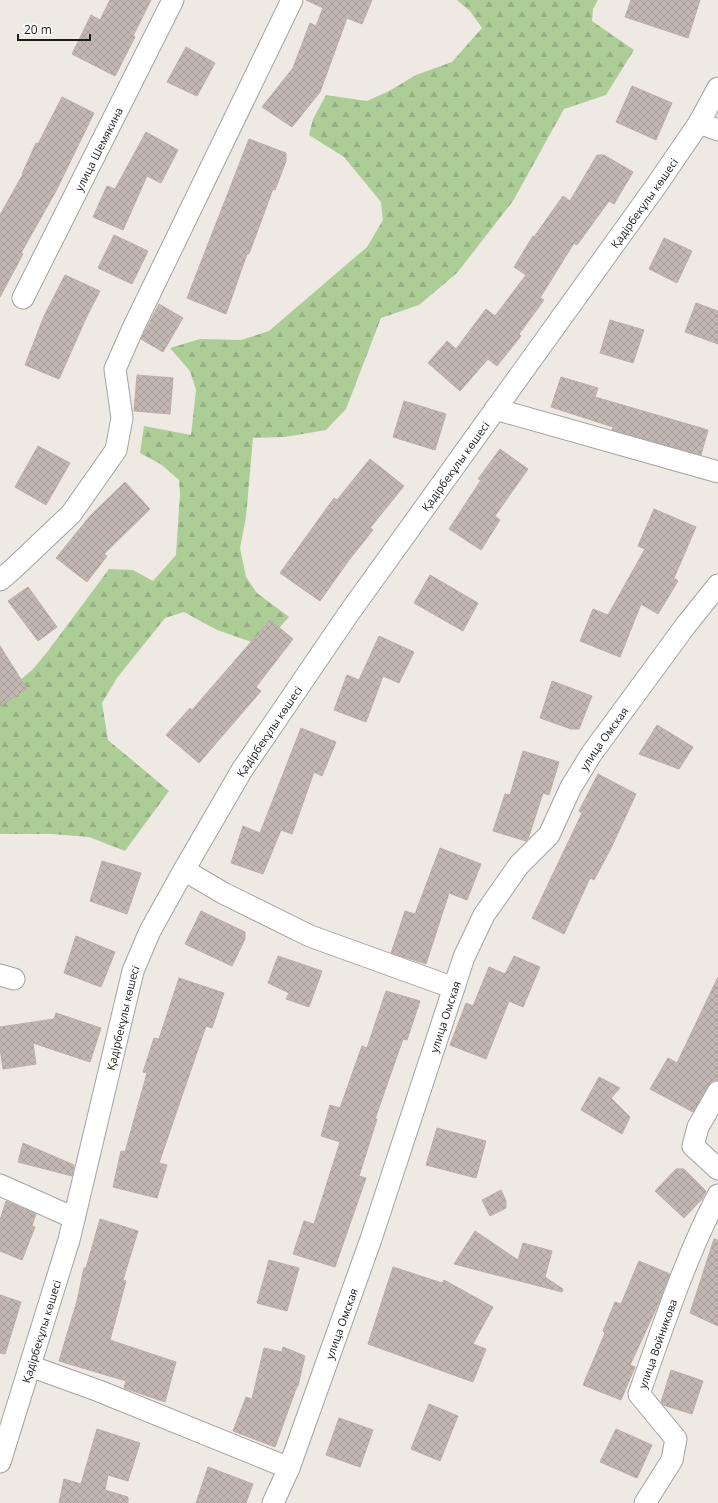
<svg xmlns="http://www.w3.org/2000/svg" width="718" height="1503" viewBox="0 0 718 1503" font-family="'Open Sans',sans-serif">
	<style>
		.forest { fill: url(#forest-firs) }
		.building { fill: url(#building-cross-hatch); stroke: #bfada5 }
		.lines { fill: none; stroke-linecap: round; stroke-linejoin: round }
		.street-casing { stroke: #a3a3a3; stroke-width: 23 }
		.street { stroke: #fff; stroke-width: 21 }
		.labels { text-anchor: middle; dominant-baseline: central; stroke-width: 3; stroke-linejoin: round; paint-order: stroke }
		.street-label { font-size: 11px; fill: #1c1c1c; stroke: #fff }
	</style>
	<defs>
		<pattern id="forest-firs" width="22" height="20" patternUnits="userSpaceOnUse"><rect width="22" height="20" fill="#adcd97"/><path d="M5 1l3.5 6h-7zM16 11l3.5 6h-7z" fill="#94af82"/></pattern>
		<pattern id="building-cross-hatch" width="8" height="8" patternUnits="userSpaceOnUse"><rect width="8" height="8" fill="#c2b7b2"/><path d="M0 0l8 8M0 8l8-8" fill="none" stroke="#a69d98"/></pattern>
	</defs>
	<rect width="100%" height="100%" fill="#eee9e2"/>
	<path class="forest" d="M457 0H598L593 9 592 21 634 50 606 95 564 109 513 201 457 273 419 305 381 318 346 409 326 430 285 437 253 438 246 517 240 548 246 577 257 593 289 617 263 646 217 630 184 612 165 618 117 678 102 703 108 740 169 791 125 851 89 837 52 834H0V688L18 682 33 669 48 651 109 569 133 570 153 581 176 555 180 494 179 480 162 465 140 453 144 426 191 435 196 390 190 371 170 348 200 339 241 340 269 331 367 247 383 220 381 202 344 157 309 135 313 119 326 95 367 101 389 91 416 75 452 62 482 28 470 11Z"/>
	<path class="building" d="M110 0H151L133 36 135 37 115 76 72 54 91 15 100 20Z
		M306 0H372L362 24 347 18 320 92 292 127 262 107 293 68 310 23 316 26 323 8Z
		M631 0H700L688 38 625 17Z
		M186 47 215 63 197 96 167 82Z
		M632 86 672 103 656 140 616 122Z
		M62 97 94 113 56 191 21 253 23 254 0 297V215L23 174H22L36 143 38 144Z
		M146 132 178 150 161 183 147 176 123 230 93 217 107 186 115 189Z
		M249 139 286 153V161L275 190 273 189 249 254H247L226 314 187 298Z
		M597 155H604L633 172 614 204 609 201 577 245 574 243 540 298 544 300 519 334 521 336 497 366 488 359 460 391 428 363 447 341 456 349 486 309 495 316 526 275 514 267 533 236 534 237 563 196 570 201Z
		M114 235 148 251 132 284 98 268Z
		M664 238 692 251 677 283 649 269Z
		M65 275 100 291 87 316 59 379 25 365 44 316Z
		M696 303 718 311V344L685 332Z
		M159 304 183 318 163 352 141 339Z
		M610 320 644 330 633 363 600 353Z
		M137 375 173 378 170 414 134 411Z
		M561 377 598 388 595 397 708 430 701 455 612 430 613 427 551 407Z
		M404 401 446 414 435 450 393 437Z
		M38 446 70 463 46 505 15 487Z
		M500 449 528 469 495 516 500 520 481 550 449 529 481 480 478 479Z
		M370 459 404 486 370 528 373 530 349 560 320 601 280 573 334 498 337 500Z
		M125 482 150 509 104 554 107 556 87 582 56 558 90 516Z
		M654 509 696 527 674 578 678 581 658 614 641 604 620 657 580 641 593 609 608 615 645 549 638 546Z
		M430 575 478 603 463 631 414 603Z
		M28 587 57 627 38 641 8 601Z
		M270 620 293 639 256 687 261 691 199 763 166 735 190 708 192 710Z
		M379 636 414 652 399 683 383 676 366 722 334 710 347 675 359 680Z
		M0 646 27 689 0 706Z
		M552 681 592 696 579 729H571L540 718Z
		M657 725 693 747 679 769 639 754Z
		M301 728 336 742 322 776 314 772 292 834 281 830 263 874 231 863 243 826 260 833Z
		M523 751 559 762 549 795 543 793 528 839 526 841 493 831 505 794 510 795Z
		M598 774 636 794 611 848 594 880 590 878 564 934 532 918 582 813 579 811Z
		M440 848 481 864 467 900 449 893 426 964 391 953 405 911 415 914Z
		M102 861 141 873 127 914 90 901Z
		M201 911 245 932V939L232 966 185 944Z
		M76 936 115 952 101 987 64 973Z
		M278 956 322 971 309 1007 286 999 289 993 268 983Z
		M514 956 540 967 523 1007 509 1001 486 1059 450 1045 466 1003 473 1006 489 967 505 974Z
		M718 977V1080L712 1081 708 1086 693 1112 650 1089 668 1058 677 1063Z
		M179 978 224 993 212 1028 206 1026 159 1163 167 1165 157 1198 113 1187 121 1151 125 1152 147 1073 143 1072 154 1038 159 1039Z
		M386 991 420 1001 407 1040 403 1039 375 1119H377L359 1176 366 1178 335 1267 293 1254 304 1221 314 1224 340 1142 321 1136 330 1105 340 1108 362 1046 367 1048Z
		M56 1013 101 1028 90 1062 33 1043 36 1064 3 1069 0 1048V1027L54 1019Z
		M599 1077 620 1088 611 1098 630 1117 622 1134 581 1110Z
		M437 1128 486 1141 476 1178 426 1165Z
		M23 1143 74 1165 72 1176 18 1162Z
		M676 1169H684L706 1191 702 1199 684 1218 655 1191Z
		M501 1190 506 1201V1208L490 1216 482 1200Z
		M6 1201 36 1214 32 1226 35 1227 22 1260 0 1251V1220Z
		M100 1219 138 1231 123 1280 126 1281 110 1340 176 1362 165 1402 124 1388 126 1381 59 1361 77 1301 84 1268H86Z
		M475 1231 518 1260 523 1243 552 1251 545 1277 563 1289 562 1292 454 1264Z
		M714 1239 718 1240V1326L690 1313Z
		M269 1260 299 1268 287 1311 257 1303Z
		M639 1261 670 1274 656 1309 630 1365 635 1367 621 1400 583 1385 605 1333 603 1331 615 1302 621 1304Z
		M393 1267 442 1283 444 1280 493 1307 473 1344 486 1349 473 1382 368 1344Z
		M0 1295 21 1302 5 1354 0 1353Z
		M283 1347 305 1356 298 1386H297L275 1447 233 1431 246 1397 252 1399 264 1348 282 1352Z
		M671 1370 703 1381 692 1414 663 1405 661 1402Z
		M429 1404 458 1416 440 1461 411 1449Z
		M339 1418 373 1430 360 1467 326 1455Z
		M97 1429 140 1443 128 1481 108 1475 105 1490 128 1497V1503H59L64 1479 81 1484Z
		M616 1429 652 1445 637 1478 600 1462Z
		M208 1467 253 1484 246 1503H196Z"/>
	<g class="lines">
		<defs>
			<g id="street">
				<path d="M699 123 718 130"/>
				<path id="s1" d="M23 298 173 0"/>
				<path d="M495 409 718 472"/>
				<path d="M0 580 13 569 71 514 116 450 122 418 115 369 134 326 292 0"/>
				<path d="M184 870 223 893 310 936 454 988"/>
				<path d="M0 975 14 979"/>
				<path d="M718 1092 698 1127 693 1146 718 1169"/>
				<path d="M0 1185 74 1218"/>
				<path d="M30 1366 99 1391 289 1468"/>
				<path id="s2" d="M0 1462 69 1240 133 971 150 931 184 870 242 770 349 613 656 186 699 123 718 88"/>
				<path id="s3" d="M273 1503 289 1468 371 1239 464 957 484 915 519 865 549 835 571 787 592 753 686 625 718 585"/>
				<path id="s4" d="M645 1503 672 1460 676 1439 639 1394C663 1327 685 1258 718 1195"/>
			</g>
		</defs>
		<use href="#street" class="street-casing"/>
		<use href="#street" class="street"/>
	</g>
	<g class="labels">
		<g class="street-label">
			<text stroke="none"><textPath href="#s1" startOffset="167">улица Шемякина</textPath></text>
			<text stroke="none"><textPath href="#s2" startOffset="1433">Қадірбекұлы көшесі</textPath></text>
			<text stroke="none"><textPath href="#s2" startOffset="1109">Қадірбекұлы көшесі</textPath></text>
			<text stroke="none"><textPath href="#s2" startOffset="785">Қадірбекұлы көшесі</textPath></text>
			<text stroke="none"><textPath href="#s3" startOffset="840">улица Омская</textPath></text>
			<text stroke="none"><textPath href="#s3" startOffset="516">улица Омская</textPath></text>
			<text stroke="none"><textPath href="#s2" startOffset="461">Қадірбекұлы көшесі</textPath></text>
			<text stroke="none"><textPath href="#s3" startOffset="192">улица Омская</textPath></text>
			<text stroke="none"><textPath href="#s2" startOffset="137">Қадірбекұлы көшесі</textPath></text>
			<text stroke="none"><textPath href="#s4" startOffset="184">улица Войникова</textPath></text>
		</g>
	</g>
	<path d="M18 34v6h72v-6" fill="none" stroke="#1c1c1c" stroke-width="2"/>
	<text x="24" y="34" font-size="12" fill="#1c1c1c" stroke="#ffffff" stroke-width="3" paint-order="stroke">20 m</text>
</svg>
